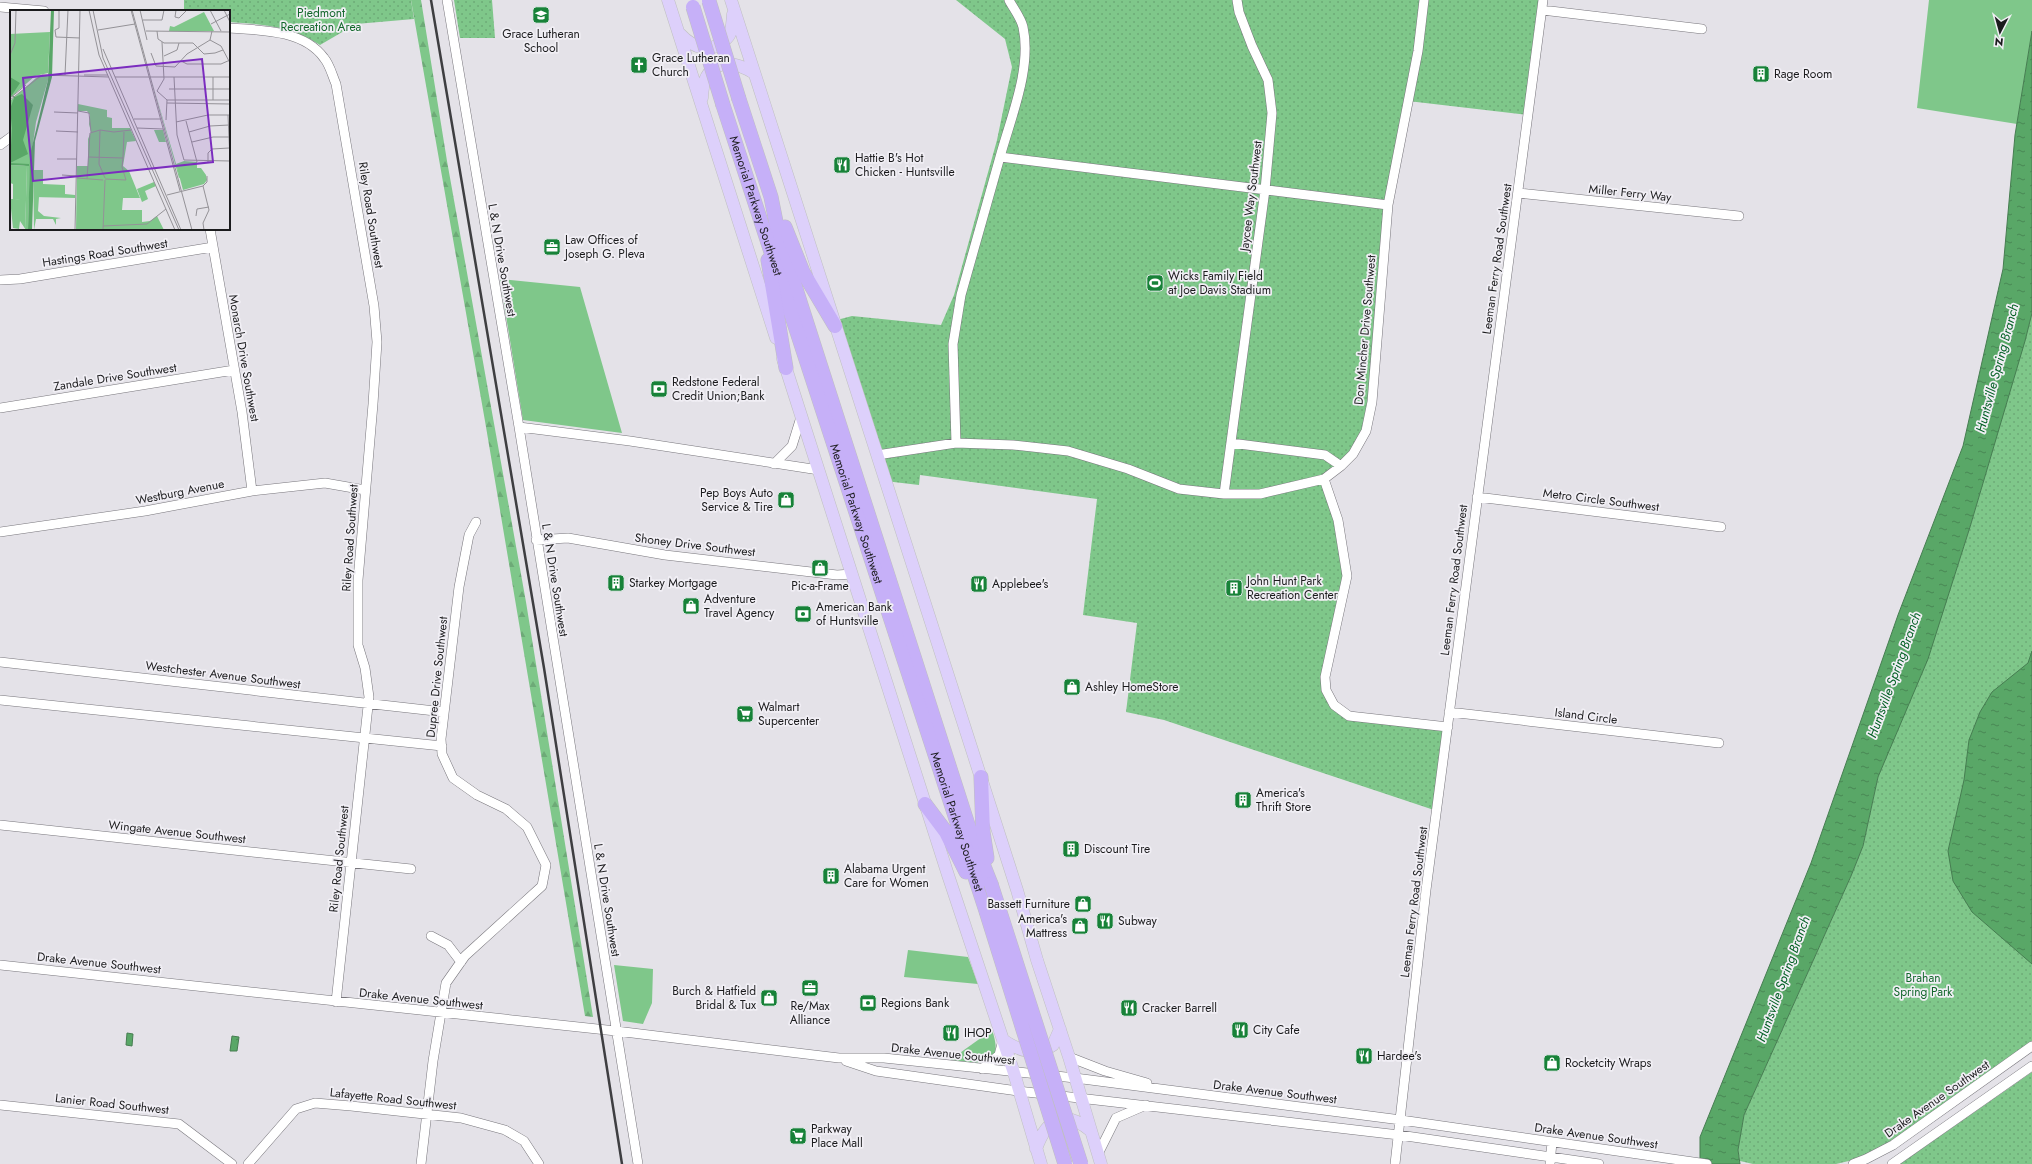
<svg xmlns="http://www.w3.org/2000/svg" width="2032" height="1164" viewBox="0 0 2032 1164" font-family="Jost,sans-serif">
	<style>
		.grass { fill: #7fc78a }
		.forest { fill: url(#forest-firs) }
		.park { fill: url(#park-dots) }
		.water { fill: url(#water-ripples); stroke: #467d51 }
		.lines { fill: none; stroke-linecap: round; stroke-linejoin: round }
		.minor-casing { stroke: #78767c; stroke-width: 10 }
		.major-casing { stroke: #bfbfc0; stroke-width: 13 }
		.highway-casing { stroke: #bfbfc0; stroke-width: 15 }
		.minor { stroke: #fff; stroke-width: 9 }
		.major { stroke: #ddd0fb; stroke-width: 12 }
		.highway { stroke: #c6b0f8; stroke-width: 14 }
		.rail { stroke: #3e3e41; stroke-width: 2.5 }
		.highway-bridge-casing { stroke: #bfbfc0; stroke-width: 15; stroke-linecap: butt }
		.highway-bridge { stroke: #c6b0f8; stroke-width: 14 }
		.labels { text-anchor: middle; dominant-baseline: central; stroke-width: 3.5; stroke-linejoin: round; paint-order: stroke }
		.park-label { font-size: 12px; fill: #13682c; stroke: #f1eff5 }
		.poi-label { font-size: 12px; fill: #1b1b1d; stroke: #f1eff5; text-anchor: start }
		.street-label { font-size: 12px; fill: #1b1b1d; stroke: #f1eff5 }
		.water-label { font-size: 13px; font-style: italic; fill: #036024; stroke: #f1eff5 }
		.inset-river { fill: none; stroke: #59a767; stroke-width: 2 }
		.inset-road { fill: none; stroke: #949297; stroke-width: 1 }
		.view { fill: #7b2cbf; fill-opacity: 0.15; stroke: #7b2cbf; stroke-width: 2 }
		.inset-edge { fill: none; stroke: #1b1b1d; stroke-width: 2 }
	</style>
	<defs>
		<pattern id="forest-firs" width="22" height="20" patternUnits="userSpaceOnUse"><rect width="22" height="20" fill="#7fc78a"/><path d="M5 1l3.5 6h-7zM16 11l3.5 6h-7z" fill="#6daa77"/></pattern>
		<pattern id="park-dots" width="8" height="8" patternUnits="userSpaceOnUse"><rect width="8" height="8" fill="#7fc78a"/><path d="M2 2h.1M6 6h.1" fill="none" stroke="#6daa77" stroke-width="1.8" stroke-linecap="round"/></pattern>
		<pattern id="water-ripples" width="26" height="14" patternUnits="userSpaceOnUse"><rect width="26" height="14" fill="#59a767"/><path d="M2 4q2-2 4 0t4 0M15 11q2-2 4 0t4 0" fill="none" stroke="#498754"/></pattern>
	</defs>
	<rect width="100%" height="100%" fill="#e4e2e8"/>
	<path class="grass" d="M1929 0H2032V31L2017 124 1917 108Z
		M500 279 580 287 622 433 523 420Z
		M908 950 968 957 978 984 904 977Z
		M614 965 653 969 652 1003 643 1024 623 1021Z
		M992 1030C1006 1070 977 1063 950 1060Z"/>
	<path class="forest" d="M411 0H421L447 161 526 602 593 1017 585 1016 485 421Z"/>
	<path class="park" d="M184 0H411L414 19 356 24 320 45C292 26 261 24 229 22V11H184Z
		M454 0H492L495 38H460Z
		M956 0H1543L1529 115 1408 101 1388 205 1372 402 1353 454 1324 479 1347 576 1326 690 1349 716 1448 727 1437 811 1164 720 1126 712 1137 623 1083 615 1097 499 920 475 919 485 885 481 833 321 852 316 941 325 954 295 997 140 1012 67 1005 39Z
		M2032 313V1043L1882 1147 1853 1160 1836 1164H1753L1740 1161 1738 1150 1744 1115 1851 876 1863 846 1878 777 1928 655 1970 527Z
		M2032 1072V1164H1900Z"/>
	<path class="water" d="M2032 31V313L2025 341 1970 527 1928 659 1878 777 1863 846 1851 876 1744 1115 1738 1150 1740 1164H1700V1137L1811 863 1898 615 1963 446 2003 269 2015 135Z
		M2032 651V964L1972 912 1953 881 1948 851 1964 780 1969 740 1980 712 1992 692 2028 663Z
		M127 1033 133 1034 132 1046 126 1045Z
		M232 1036 239 1037 237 1051H230Z"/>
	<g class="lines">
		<defs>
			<path id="minor" d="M447 0 519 427 638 1164
				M0 7 44 11
				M1542 10 1702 29
				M229 28C261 30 304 30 324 58 330 65 332 75 336 84L374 306 377 342 373 404 358 580V645L365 668 369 697 336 1002
				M0 145 11 137
				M1000 157C1011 117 1032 68 1023 27 1021 18 1013 8 1009 0
				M1518 193 1739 216
				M210 229 242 412 252 491
				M0 280 20 279 213 247
				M0 408 234 370
				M519 427 630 441 819 470
				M956 443 953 344 961 295 1000 157 1388 205
				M1231 443 1325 455 1341 466
				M877 455 956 443 1013 445 1068 451 1128 469 1179 489 1224 494H1260L1324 479 1341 466 1353 454 1366 431 1372 402 1388 205 1418 51 1424 0
				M774 464 792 446 801 417
				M1324 479 1338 520 1347 576 1325 677 1326 690 1334 705 1349 716 1448 727
				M1224 494 1265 190 1272 113 1268 80 1252 46 1239 12 1237 0
				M1477 497 1721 527
				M0 532 145 511 252 491 325 483 365 490
				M536 540 568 538 665 555 837 575 852 574
				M0 662 444 712
				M0 700 442 746
				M1449 712 1719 743
				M0 825 411 869
				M431 936 448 945 461 962
				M0 965 616 1031 839 1058H884L1075 1078 1401 1120 1707 1164
				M1069 1057 1105 1071 1147 1083
				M846 1061 876 1071 1018 1091 1399 1135 1599 1164
				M982 1069 999 1055 1003 1040
				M0 1105 179 1124 232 1164
				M1098 1154 1116 1118 1146 1105
				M248 1164 296 1109 315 1103 351 1106 461 1118 505 1130 524 1141 539 1164
				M421 1164 433 1061 446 983 465 956 542 886 546 865 527 827 506 809 477 795 453 778 442 754 441 739 459 587 469 535 476 522
				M1395 1164 1426 890 1543 0
				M1550 1164 1552 1142
				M1853 1164 1866 1159 1893 1145 2032 1046
				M1892 1164 2032 1066"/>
			<path id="major" d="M668 0 776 338
				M731 0 1017 890 1037 960 1069 1057 1101 1164
				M680 34C693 48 712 55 727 38 733 32 732 22 733 14
				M702 98C703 63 726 56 754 73
				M783 359 948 875 1014 1073 1041 1164
				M1003 1040C1017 1050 1037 1057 1053 1045L1060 1029
				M1036 1149C1047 1118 1064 1109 1091 1131"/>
			<g id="highway">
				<path d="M739 99 771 197 778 232 802 308 970 831 991 884"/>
				<path id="s1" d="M723 105 986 911"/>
				<path d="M785 227 803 272 835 326"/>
				<path d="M768 260 786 368"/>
				<path d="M981 777 983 832 987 858"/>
				<path d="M925 804 946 832 966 872"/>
			</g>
		</defs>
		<use href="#minor" class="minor-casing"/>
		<use href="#major" class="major-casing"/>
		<use href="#highway" class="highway-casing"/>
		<use href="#minor" class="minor"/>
		<use href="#major" class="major"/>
		<use href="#highway" class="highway"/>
		<path class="rail" d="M431 0 544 668 622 1164"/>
		<defs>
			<path id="highway-bridge" d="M709 1 739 99
				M693 7 723 105
				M991 884 1081 1164
				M986 911 1065 1164"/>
		</defs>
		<use href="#highway-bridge" class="highway-bridge-casing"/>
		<use href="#highway-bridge" class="highway-bridge"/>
	</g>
	<defs>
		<symbol id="school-square" viewBox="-11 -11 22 22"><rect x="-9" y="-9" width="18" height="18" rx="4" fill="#178238" stroke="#f1eff5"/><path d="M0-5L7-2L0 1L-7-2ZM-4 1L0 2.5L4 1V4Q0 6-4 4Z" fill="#fff"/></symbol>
		<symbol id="church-square" viewBox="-11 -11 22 22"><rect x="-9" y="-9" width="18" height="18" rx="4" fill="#178238" stroke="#f1eff5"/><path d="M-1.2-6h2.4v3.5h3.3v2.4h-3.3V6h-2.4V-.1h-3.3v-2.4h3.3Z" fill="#fff"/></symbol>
		<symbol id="building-square" viewBox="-11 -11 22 22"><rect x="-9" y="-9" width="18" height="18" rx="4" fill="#178238" stroke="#f1eff5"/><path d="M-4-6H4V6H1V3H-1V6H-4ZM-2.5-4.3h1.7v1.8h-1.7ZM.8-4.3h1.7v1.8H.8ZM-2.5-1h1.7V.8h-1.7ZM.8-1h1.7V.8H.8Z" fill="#fff"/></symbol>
		<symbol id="restaurant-square" viewBox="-11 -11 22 22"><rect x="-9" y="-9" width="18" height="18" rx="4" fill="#178238" stroke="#f1eff5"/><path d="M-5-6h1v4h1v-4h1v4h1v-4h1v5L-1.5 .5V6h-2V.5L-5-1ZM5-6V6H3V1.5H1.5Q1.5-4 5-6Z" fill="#fff"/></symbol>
		<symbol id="office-square" viewBox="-11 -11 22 22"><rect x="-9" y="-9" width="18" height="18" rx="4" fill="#178238" stroke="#f1eff5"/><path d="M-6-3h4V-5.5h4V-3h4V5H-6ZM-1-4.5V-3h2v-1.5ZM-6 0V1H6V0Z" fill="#fff"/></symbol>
		<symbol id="stadium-square" viewBox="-11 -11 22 22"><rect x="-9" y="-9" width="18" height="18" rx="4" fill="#178238" stroke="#f1eff5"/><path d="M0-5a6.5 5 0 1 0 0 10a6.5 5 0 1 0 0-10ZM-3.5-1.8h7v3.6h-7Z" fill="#fff"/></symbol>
		<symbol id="bank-square" viewBox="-11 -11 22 22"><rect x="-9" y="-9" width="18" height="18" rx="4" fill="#178238" stroke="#f1eff5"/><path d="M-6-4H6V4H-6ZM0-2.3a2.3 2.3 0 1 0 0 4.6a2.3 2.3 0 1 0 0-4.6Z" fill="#fff"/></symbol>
		<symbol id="shop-square" viewBox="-11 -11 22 22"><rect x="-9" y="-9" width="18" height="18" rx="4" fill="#178238" stroke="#f1eff5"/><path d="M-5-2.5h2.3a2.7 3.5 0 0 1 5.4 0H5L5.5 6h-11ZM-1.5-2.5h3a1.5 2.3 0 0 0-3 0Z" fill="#fff"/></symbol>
		<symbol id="supermarket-square" viewBox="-11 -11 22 22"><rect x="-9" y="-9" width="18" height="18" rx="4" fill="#178238" stroke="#f1eff5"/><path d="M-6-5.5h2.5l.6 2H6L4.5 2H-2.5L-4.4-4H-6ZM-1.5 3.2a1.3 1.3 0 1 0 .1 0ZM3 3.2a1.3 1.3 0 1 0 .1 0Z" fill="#fff"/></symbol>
	</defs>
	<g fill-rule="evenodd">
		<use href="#school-square" x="531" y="5" width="20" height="20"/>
		<use href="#church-square" x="629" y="55" width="20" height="20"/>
		<use href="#building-square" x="1751" y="64" width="20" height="20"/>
		<use href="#restaurant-square" x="832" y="155" width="20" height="20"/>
		<use href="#office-square" x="542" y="237" width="20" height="20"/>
		<use href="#stadium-square" x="1145" y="273" width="20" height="20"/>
		<use href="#bank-square" x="649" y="379" width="20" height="20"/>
		<use href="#shop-square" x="776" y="490" width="20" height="20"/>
		<use href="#shop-square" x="810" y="558" width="20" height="20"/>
		<use href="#building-square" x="606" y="573" width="20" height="20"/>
		<use href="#restaurant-square" x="969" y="574" width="20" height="20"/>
		<use href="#building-square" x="1224" y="578" width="20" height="20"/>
		<use href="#shop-square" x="681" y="596" width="20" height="20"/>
		<use href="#bank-square" x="793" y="604" width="20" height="20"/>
		<use href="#shop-square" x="1062" y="677" width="20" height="20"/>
		<use href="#supermarket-square" x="735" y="704" width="20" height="20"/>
		<use href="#building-square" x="1233" y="790" width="20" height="20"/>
		<use href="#building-square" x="1061" y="839" width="20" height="20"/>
		<use href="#building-square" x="821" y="866" width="20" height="20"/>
		<use href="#shop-square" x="1073" y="894" width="20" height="20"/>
		<use href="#restaurant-square" x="1095" y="911" width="20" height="20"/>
		<use href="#shop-square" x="1070" y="916" width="20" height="20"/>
		<use href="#office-square" x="800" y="978" width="20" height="20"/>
		<use href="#shop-square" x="759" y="988" width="20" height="20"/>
		<use href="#bank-square" x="858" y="993" width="20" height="20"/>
		<use href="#restaurant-square" x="1119" y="998" width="20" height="20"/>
		<use href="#restaurant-square" x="1230" y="1020" width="20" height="20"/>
		<use href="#restaurant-square" x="941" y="1023" width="20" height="20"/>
		<use href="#restaurant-square" x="1354" y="1046" width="20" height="20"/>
		<use href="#shop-square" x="1542" y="1053" width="20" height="20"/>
		<use href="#supermarket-square" x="788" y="1126" width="20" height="20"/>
	</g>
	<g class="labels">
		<g class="park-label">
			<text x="321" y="13">Piedmont<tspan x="321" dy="14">Recreation Area</tspan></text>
			<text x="1923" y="978">Brahan<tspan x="1923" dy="14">Spring Park</tspan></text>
		</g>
		<g class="poi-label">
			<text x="541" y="34" text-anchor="middle">Grace Lutheran<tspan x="541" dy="14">School</tspan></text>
			<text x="652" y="58">Grace Lutheran<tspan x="652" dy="14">Church</tspan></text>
			<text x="1774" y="74">Rage Room</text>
			<text x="855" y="158">Hattie B's Hot<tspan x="855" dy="14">Chicken - Huntsville</tspan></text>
			<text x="565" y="240">Law Offices of<tspan x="565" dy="14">Joseph G. Pleva</tspan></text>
			<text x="1168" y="276">Wicks Family Field<tspan x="1168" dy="14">at Joe Davis Stadium</tspan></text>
			<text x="672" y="382">Redstone Federal<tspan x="672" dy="14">Credit Union;Bank</tspan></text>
			<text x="773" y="493" text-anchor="end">Pep Boys Auto<tspan x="773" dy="14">Service &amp; Tire</tspan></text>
			<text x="1247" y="581">John Hunt Park<tspan x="1247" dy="14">Recreation Center</tspan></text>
			<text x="629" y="583">Starkey Mortgage</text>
			<text x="992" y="584">Applebee's</text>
			<text x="820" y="586" text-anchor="middle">Pic-a-Frame</text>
			<text x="704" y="599">Adventure<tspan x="704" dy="14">Travel Agency</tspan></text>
			<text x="816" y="607">American Bank<tspan x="816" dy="14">of Huntsville</tspan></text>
			<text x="1085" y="687">Ashley HomeStore</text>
			<text x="758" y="707">Walmart<tspan x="758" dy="14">Supercenter</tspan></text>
			<text x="1256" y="793">America's<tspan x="1256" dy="14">Thrift Store</tspan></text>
			<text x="1084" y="849">Discount Tire</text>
			<text x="844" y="869">Alabama Urgent<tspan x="844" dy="14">Care for Women</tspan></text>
			<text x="1070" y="904" text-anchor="end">Bassett Furniture</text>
			<text x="1067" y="919" text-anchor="end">America's<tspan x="1067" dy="14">Mattress</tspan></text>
			<text x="1118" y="921">Subway</text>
			<text x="756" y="991" text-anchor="end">Burch &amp; Hatfield<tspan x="756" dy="14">Bridal &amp; Tux</tspan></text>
			<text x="881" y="1003">Regions Bank</text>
			<text x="810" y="1006" text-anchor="middle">Re/Max<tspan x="810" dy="14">Alliance</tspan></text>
			<text x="1142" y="1008">Cracker Barrell</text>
			<text x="1253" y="1030">City Cafe</text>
			<text x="964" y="1033">IHOP</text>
			<text x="1377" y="1056">Hardee's</text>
			<text x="1565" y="1063">Rocketcity Wraps</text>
			<text x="811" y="1129">Parkway<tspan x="811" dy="14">Place Mall</tspan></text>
		</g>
		<g class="street-label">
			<text transform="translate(1630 193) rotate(6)">Miller Ferry Way</text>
			<text transform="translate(1251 196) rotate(-83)">Jaycee Way Southwest</text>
			<text stroke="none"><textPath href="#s1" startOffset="106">Memorial Parkway Southwest</textPath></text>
			<text transform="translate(371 215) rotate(81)">Riley Road Southwest</text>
			<text transform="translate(105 253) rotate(-9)">Hastings Road Southwest</text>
			<text transform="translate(1497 259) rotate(-82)">Leeman Ferry Road Southwest</text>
			<text transform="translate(502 260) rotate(80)">L &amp; N Drive Southwest</text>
			<text transform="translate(1365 330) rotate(-85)">Don Mincher Drive Southwest</text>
			<text transform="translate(244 358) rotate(80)">Monarch Drive Southwest</text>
			<text transform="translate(115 377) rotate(-9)">Zandale Drive Southwest</text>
			<text transform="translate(180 492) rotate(-11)">Westburg Avenue</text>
			<text transform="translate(1601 500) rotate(7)">Metro Circle Southwest</text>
			<text stroke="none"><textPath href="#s1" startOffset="430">Memorial Parkway Southwest</textPath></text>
			<text transform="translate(350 538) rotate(-86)">Riley Road Southwest</text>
			<text transform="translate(695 545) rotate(7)">Shoney Drive Southwest</text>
			<text transform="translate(555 580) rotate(81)">L &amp; N Drive Southwest</text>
			<text transform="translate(1454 580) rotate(-83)">Leeman Ferry Road Southwest</text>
			<text transform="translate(223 675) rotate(7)">Westchester Avenue Southwest</text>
			<text transform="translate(437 677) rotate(-84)">Dupree Drive Southwest</text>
			<text transform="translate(1586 716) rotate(7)">Island Circle</text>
			<text stroke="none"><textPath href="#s1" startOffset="754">Memorial Parkway Southwest</textPath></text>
			<text transform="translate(177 832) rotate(6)">Wingate Avenue Southwest</text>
			<text transform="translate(339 859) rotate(-84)">Riley Road Southwest</text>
			<text transform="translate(607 900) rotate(81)">L &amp; N Drive Southwest</text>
			<text transform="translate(1414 902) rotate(-83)">Leeman Ferry Road Southwest</text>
			<text transform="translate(99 963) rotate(6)">Drake Avenue Southwest</text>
			<text transform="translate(421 999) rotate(6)">Drake Avenue Southwest</text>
			<text transform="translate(953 1054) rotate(6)">Drake Avenue Southwest</text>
			<text transform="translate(1275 1092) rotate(7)">Drake Avenue Southwest</text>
			<text transform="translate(393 1099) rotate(6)">Lafayette Road Southwest</text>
			<text transform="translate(1937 1099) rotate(-35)">Drake Avenue Southwest</text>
			<text transform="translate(112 1104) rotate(6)">Lanier Road Southwest</text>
			<text transform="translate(1596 1136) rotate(8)">Drake Avenue Southwest</text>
		</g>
		<g class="water-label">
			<text transform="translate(1997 368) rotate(-75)">Huntsville Spring Branch</text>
			<text transform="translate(1894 675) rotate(-70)">Huntsville Spring Branch</text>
			<text transform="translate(1783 979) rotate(-70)">Huntsville Spring Branch</text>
		</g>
	</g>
	<g transform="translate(10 10)">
		<rect width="220" height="220" fill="#e4e2e8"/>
		<path d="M144 120H153L156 132H149ZM14 155H20L18 220H16L15 190H4L16 188 17 156ZM24 160H33V174L55 175V184L65 185V188L24 187 23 220ZM144 172 146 176 135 181 138 189 132 192 127 179Z" fill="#7fc78a"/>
		<path d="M141 68 169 164 188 160 169 168ZM0 155 17 156 16 189H5L15 190 16 220 10 211 9 219 3 218 0 189H3V174L0 173ZM24 187H29L28 201 34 206 51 208 46 209V215L43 209H26L24 220Z" fill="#7fc78a"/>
		<path d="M194 2 204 21H159L160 16 164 17ZM40 22 38 63 25 66 0 88V24ZM33 65 38 66V70L26 112 20 155 0 154V91L26 68ZM68 94 97 100V107L102 108V118H120L126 131 117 132 113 156 119 161 130 188H113L112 200H132V212L140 211 147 206 154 220H66L67 156H78V129L81 122 79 114 80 105 77 101H68ZM174 151 187 152V158H191L196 165 197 170 194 174 173 180 166 154Z" fill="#7fc78a"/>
		<path d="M41 0H44L42 67 25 131 22 220H18L20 145 38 70ZM0 67 10 73 2 85 5 87 12 84 23 95 13 130 18 144 0 153 2 118 0 99 4 88 1 85Z" fill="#59a767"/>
		<path class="inset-river" d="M0 154 19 155"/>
		<path class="inset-road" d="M49 0V18L45 20 46 27 70 28M79 0 89 45 165 220M83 0 93 48 169 220M121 0 170 181M122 0 182 220M130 0 137 30M166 0 165 7 169 8 177 0M200 0 211 21M214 0 220 12M133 10H152L154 0M201 14 220 4M88 20 125 14M136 21 220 22M147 21 148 29 154 33H183L194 44 205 43 213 40M200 30 211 36 220 53M152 32 154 69 147 81 157 90 156 110M93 39 171 220M141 43 146 56 165 57 177 44 200 30 202 21M0 45 5 33 6 0M154 46 167 40 169 33M171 51 177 54H211L220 50M55 65 58 0M74 65H98M105 67H220M164 67 167 125 174 150 220 151M203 67V90M159 79H220M0 88 16 75M0 90 32 65 99 67M157 90H220M157 93 220 94M68 101 79 103 81 122M44 102 68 103M218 105 220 151M124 109H151M176 111 187 152M166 112 198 105H220M127 118 153 119M90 120 89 154 95 168M46 121 68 122M179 122 200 116 219 115M182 132 203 127H219M78 147 113 148 114 122M47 149H67M198 152V143L202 139 219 138M52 165 67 166M67 168 93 170M77 169 80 123 90 120 104 122 121 120M95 169 116 170 112 157 113 148M193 176 199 200 193 213 194 220M157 185 193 176 197 172V166M186 206 187 199 199 197M93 216 137 214 156 199M65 220 70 0M93 220 95 170"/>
		<path class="view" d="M192 49 203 152 23 171 13 68Z"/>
		<rect width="220" height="220" class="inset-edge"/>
	</g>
	<g transform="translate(2000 32) rotate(186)" stroke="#f1eff5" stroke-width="3" paint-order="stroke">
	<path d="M0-3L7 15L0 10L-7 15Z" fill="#1b1b1d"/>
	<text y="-6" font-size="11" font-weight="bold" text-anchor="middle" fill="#1b1b1d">N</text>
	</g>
</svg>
